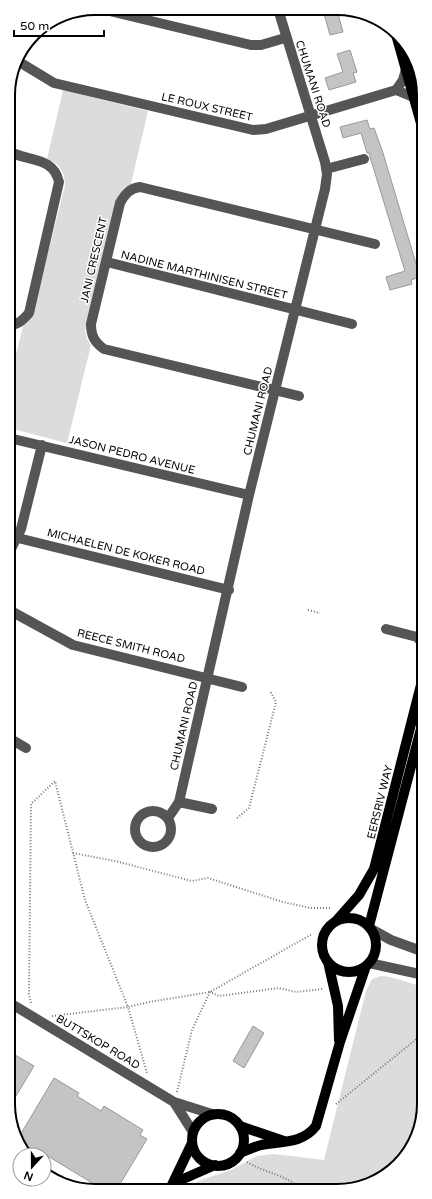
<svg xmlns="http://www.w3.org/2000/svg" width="432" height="1199" viewBox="0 0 432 1199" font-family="'Varela Round',sans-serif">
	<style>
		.green { fill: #dcdcdc }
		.building { fill: #c4c4c4; stroke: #999 }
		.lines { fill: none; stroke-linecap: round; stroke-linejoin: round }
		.path { stroke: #777; stroke-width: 2; stroke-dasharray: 1 2; stroke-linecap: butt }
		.minor { stroke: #555; stroke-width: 10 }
		.major { stroke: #000; stroke-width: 10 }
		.labels { text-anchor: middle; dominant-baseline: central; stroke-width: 3; stroke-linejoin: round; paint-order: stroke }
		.street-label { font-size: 11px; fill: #000; stroke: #fff }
		.rim { fill: none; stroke: #000; stroke-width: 2 }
	</style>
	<rect width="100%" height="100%" fill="#fff"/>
	<path class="green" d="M63 90 148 111 131 184 123 189 117 199 85 330 87 339 91 345 67 443 9 428V383L23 326 29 321 33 313 65 185C65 172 59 163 47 159Z
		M381 976C392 976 412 984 424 987V1109L402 1161 354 1189H184L201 1180 231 1170 257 1156 274 1154 324 1160 366 991 372 979Z"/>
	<path class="building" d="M323 10H337L343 32 330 35Z
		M350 50 357 72 353 73 356 82 329 90 325 78 343 72 337 54Z
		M367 120 370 129 374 128 383 153 420 277 411 280 412 284 390 290 386 277 405 271 370 157 369 153H367L361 133 343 138 340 127Z
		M253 1026 264 1033 244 1068 233 1061Z
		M10 1052 34 1066 10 1106Z
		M54 1078 79 1093 77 1096 101 1111 104 1106 143 1130 140 1135 147 1139 117 1189H102L46 1155H41L22 1144 19 1137Z"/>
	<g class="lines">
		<path class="path" d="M308 610 320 613
			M237 818 249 808 276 702 270 691
			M73 853 115 861 192 881 208 878 283 902 310 908H332
			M31 1003 29 994 31 804 55 781 85 900 128 1007 149 1002 210 992 312 934
			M52 1016 128 1007 147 1073
			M177 1092 192 1030 210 992 219 996 279 988 296 992 323 989
			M336 1104 424 1033
			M247 1162C265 1173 287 1175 301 1189"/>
		<path class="minor" d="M97 8 251 45H261L285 38
			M16 60 54 83 253 130 266 129 396 90 413 97
			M396 90 403 80 406 69
			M8 151C28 162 53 156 59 182L29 313C23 320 18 325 9 325
			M326 169 364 159
			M107 262 352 324
			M299 396 104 349C94 342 91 335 91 324L120 203C125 194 130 188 140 187L375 244
			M9 438 249 495
			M18 538 229 590
			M9 553 21 529 42 445
			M9 610 73 645 242 687
			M386 629 417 637 423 644
			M9 738 26 748
			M179 802 212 809
			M135 829a18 18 0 1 1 36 0a18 18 0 1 1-36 0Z
			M168 818 179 802 249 495 325 189 327 174 325 162 278 9
			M371 929 391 940 424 952
			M369 963 424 975
			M10 1003 174 1102 212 1114
			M174 1102 193 1132"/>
		<path class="major" d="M395 31 422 127
			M413 61 422 92
			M322 945a27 27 0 1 1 54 0a27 27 0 1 1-54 0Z
			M336 921 359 895 374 869 423 677
			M369 926 423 721
			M328 962 338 1006 339 1040
			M192 1140a26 26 0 1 1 52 0a26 26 0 1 1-52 0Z
			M240 1126 284 1141
			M240 1153C247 1150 254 1147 261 1145 282 1141 302 1144 316 1126L340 1042 366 966
			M174 1183 215 1165
			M170 1189 192 1143"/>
	</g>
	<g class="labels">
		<g class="street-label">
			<text transform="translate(313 84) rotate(72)">CHUMANI ROAD</text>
			<text transform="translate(207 107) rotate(13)">LE ROUX STREET</text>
			<text transform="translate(94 260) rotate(-77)">JANI CRESCENT</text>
			<text transform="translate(204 275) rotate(14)">NADINE MARTHINISEN STREET</text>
			<text transform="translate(258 411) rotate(-76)">CHUMANI ROAD</text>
			<text transform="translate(132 455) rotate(14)">JASON PEDRO AVENUE</text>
			<text transform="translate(126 552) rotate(14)">MICHAELEN DE KOKER ROAD</text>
			<text transform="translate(131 646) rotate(14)">REECE SMITH ROAD</text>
			<text transform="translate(184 726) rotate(-77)">CHUMANI ROAD</text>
			<text transform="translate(380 802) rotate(-76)">EERSRIV WAY</text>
			<text transform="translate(98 1042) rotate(31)">BUTTSKOP ROAD</text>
		</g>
	</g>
	<path d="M0 0H432V1199H0ZM95 15H337A80 80 0 0 1 417 95V1104A80 80 0 0 1 337 1184H95A80 80 0 0 1 15 1104V95A80 80 0 0 1 95 15Z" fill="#fff" fill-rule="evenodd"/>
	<path class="rim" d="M95 15H337A80 80 0 0 1 417 95V1104A80 80 0 0 1 337 1184H95A80 80 0 0 1 15 1104V95A80 80 0 0 1 95 15Z"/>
	<g transform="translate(32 1167) rotate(201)"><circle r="19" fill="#ffffff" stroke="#999999"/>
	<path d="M0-3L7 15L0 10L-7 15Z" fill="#000000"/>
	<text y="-6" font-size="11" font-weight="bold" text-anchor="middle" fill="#000000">N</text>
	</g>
	<path d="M14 30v6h90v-6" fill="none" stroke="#000000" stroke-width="2"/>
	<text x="20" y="30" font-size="12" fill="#000000" stroke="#ffffff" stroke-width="3" paint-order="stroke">50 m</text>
</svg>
